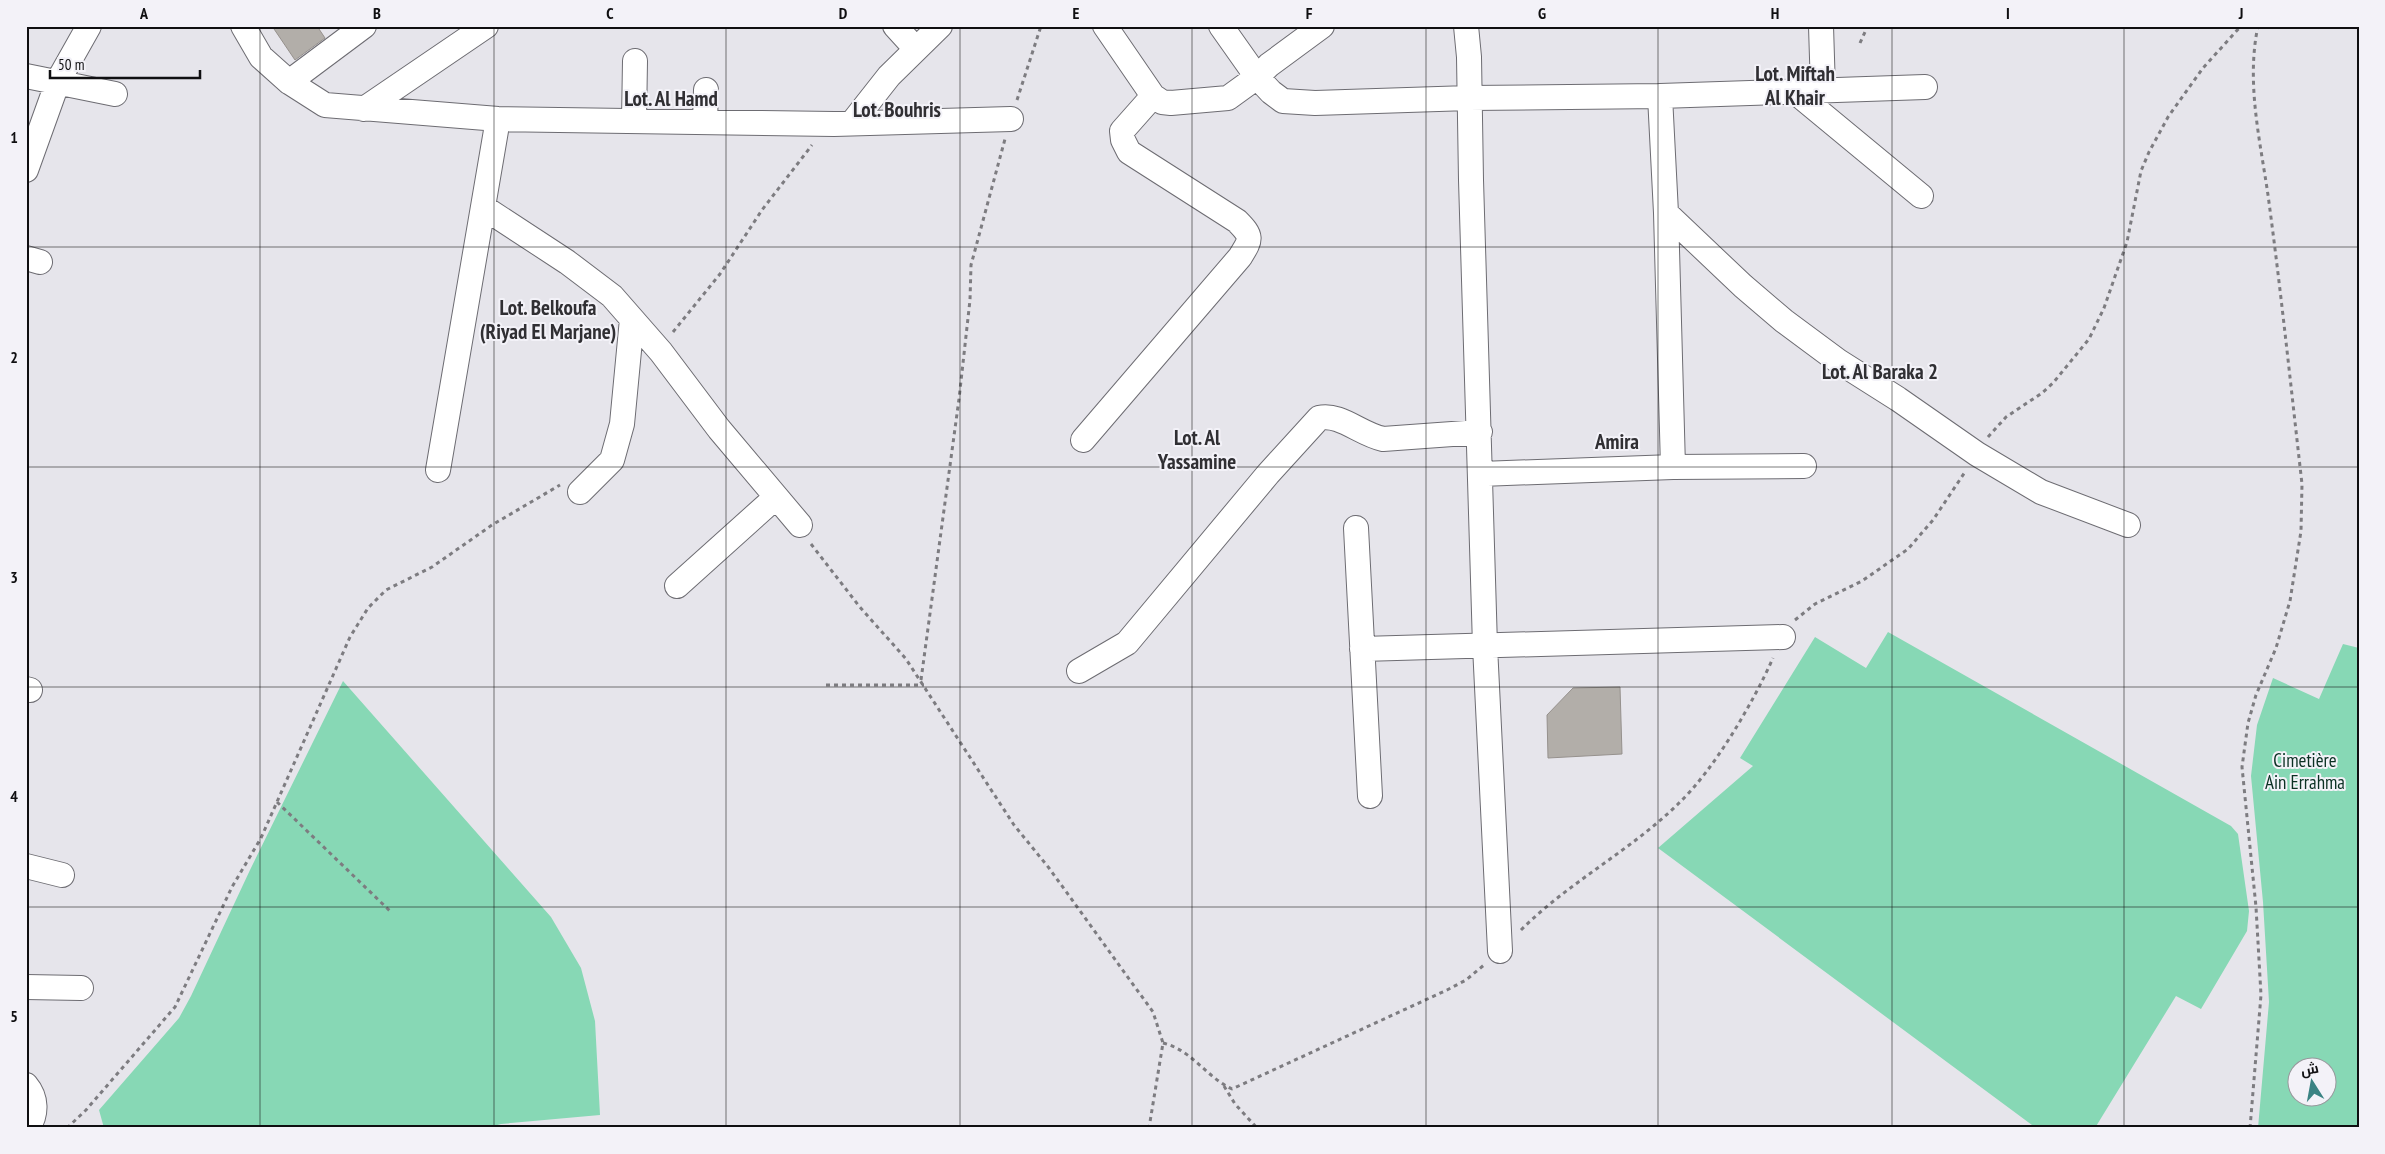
<svg xmlns="http://www.w3.org/2000/svg" width="2385" height="1154" viewBox="0 0 2385 1154" font-family="'PT Sans Narrow',Cairo,sans-serif">
	<style>
		.green { fill: #87d8b5; fill-rule: evenodd }
		.building { fill: #b2aea9; stroke: #96918d }
		.lines { fill: none; stroke-linecap: round; stroke-linejoin: round }
		.minor-casing { stroke: #6d6c72; stroke-width: 26 }
		.path { stroke: #7d7c80; stroke-width: 3; stroke-dasharray: 4 4; stroke-linecap: butt }
		.minor { stroke: #fff; stroke-width: 24 }
		.grid { fill: none; stroke: #0f0f11; stroke-width: 1; stroke-opacity: 0.55 }
		.labels { text-anchor: middle; dominant-baseline: central; stroke-width: 4; stroke-linejoin: round; paint-order: stroke }
		.park-label { font-size: 19px; fill: #0b3123; stroke: #f3f2f8 }
		.quarter-label { font-size: 21px; font-weight: bold; fill: #302f33; stroke: #f3f2f8 }
		.neatline { fill: none; stroke: #0f0f11; stroke-width: 2 }
		.grid-label { font-size: 16px; text-anchor: middle; font-weight: bold; fill: #0f0f11 }
	</style>
	<rect width="100%" height="100%" fill="#e6e5eb"/>
	<path class="green" d="M1888 632 2231 826 2238 834 2249 911 2247 931 2201 1009 2176 996 2095 1128H2036L1658 848 1753 766 1740 758 1815 637 1866 668Z
		M2343 644 2359 648V1128H2258L2269 1002 2263 902 2251 776 2257 725 2273 678 2319 699ZM2298 1066H2328V1096H2298Z
		M343 681 551 917 581 968 595 1021 600 1115 501 1124 487 1128H104L99 1110 179 1018 191 996 250 870Z"/>
	<path class="building" d="M272 26H317L325 38 295 60Z
		M1620 687 1622 754 1548 758 1547 715 1573 688Z"/>
	<g class="lines">
		<defs>
			<path id="minor" d="M243 26 261 57 289 82 325 105 498 119 834 124 1011 119
				M895 26 915 48
				M1105 26 1153 96 1162 102 1171 103 1228 98 1257 77 1271 92 1283 101 1315 103 1469 98 1660 96 1666 213 1673 467 1481 474
				M1221 26 1257 77 1269 65 1322 26
				M1466 26 1469 57 1471 180 1485 646 1500 951
				M1821 26 1823 90
				M26 76 115 94
				M289 82 364 26
				M1794 91 1921 196
				M1660 96 1925 87
				M364 109 486 26
				M634 121 635 61
				M705 121 706 90
				M852 123 889 76 940 26
				M26 170 58 81 89 26
				M483 207 567 262 612 296 661 352 719 429 800 525
				M1666 213 1743 286 1784 321 1838 361 1898 399 1977 454 2041 492 2128 525
				M26 258 40 262
				M1083 440 1240 257C1251 239 1253 237 1237 221L1129 152 1123 140 1122 131 1153 96
				M1673 467 1804 466
				M438 470 498 119
				M580 492 612 460 622 424 632 319
				M1356 528 1370 796
				M677 586 776 497
				M1362 649 1783 637
				M1079 671 1127 643 1268 474 1319 418C1340 413 1360 434 1383 439L1480 432
				M26 689 30 690
				M26 866 62 875
				M26 987 81 988
				M26 1085C37 1098 37 1114 28 1128"/>
		</defs>
		<use href="#minor" class="minor-casing"/>
		<path class="path" d="M1860 43 1865 32 1864 26
			M1017 100 1041 26
			M673 332 720 274 762 210 812 145
			M1988 437 2006 417 2042 393 2053 383 2089 339 2104 308 2127 242 2141 171 2149 152 2168 117 2203 68 2241 26
			M811 544 859 606 906 659 1014 825 1049 868 1153 1012 1163 1043 1149 1128
			M1795 620 1815 604 1862 581 1908 549 1933 520 1965 472
			M921 680 959 399 970 300 971 265 1005 139
			M826 685H924
			M277 802 391 912
			M1521 930C1569 882 1630 851 1678 804 1714 770 1753 703 1773 658
			M1163 1043C1192 1050 1206 1077 1232 1089L1447 990 1466 980 1484 965
			M1224 1086 1235 1104 1257 1128
			M67 1128 86 1110 175 1007 232 887 261 838 350 637 368 608 386 590 432 567 492 525 560 485
			M2250 1128 2261 995 2256 907 2242 767 2248 723 2256 695 2276 648 2290 601 2301 531 2302 484C2291 388 2281 291 2268 195 2260 140 2246 82 2258 26"/>
		<use href="#minor" class="minor"/>
	</g>
	<path class="grid" d="M260 26V1128M494 26V1128M726 26V1128M960 26V1128M1192 26V1128M1426 26V1128M1658 26V1128M1892 26V1128M2124 26V1128M26 247H2359M26 467H2359M26 687H2359M26 907H2359"/>
	<g class="labels">
		<g class="park-label">
			<text x="2305" y="760">Cimetière<tspan x="2305" dy="22">Ain Errahma</tspan></text>
		</g>
		<g class="quarter-label">
			<text x="1795" y="73">Lot. Miftah<tspan x="1795" dy="24">Al Khair</tspan></text>
			<text x="671" y="98">Lot. Al Hamd</text>
			<text x="897" y="109">Lot. Bouhris</text>
			<text x="548" y="307">Lot. Belkoufa<tspan x="548" dy="24">(Riyad El Marjane)</tspan></text>
			<text x="1880" y="371">Lot. Al Baraka 2</text>
			<text x="1197" y="437">Lot. Al<tspan x="1197" dy="24">Yassamine</tspan></text>
			<text x="1617" y="441">Amira</text>
		</g>
	</g>
	<rect width="2385" height="1154" fill="none" stroke="#f3f2f8" stroke-width="55"/>
	<g transform="translate(2312 1082) rotate(349)"><circle r="24" fill="#f3f2f8" stroke="#98979c"/>
	<path d="M0-4L9 19L0 12L-9 19Z" fill="#3a8383"/>
	<text y="-8" font-size="14" font-weight="bold" text-anchor="middle" fill="#0f0f11">ش</text>
	</g>
	<path d="M50 70v8h150v-8" fill="none" stroke="#0f0f11" stroke-width="2.5"/>
	<text x="58" y="70" font-size="15" fill="#0f0f11" stroke="#f3f2f8" stroke-width="4" paint-order="stroke">50 m</text>
	<rect x="28" y="28" width="2330" height="1098" class="neatline"/>
	<g class="grid-label">
		<text x="144" y="19">A</text>
		<text x="377" y="19">B</text>
		<text x="610" y="19">C</text>
		<text x="843" y="19">D</text>
		<text x="1076" y="19">E</text>
		<text x="1309" y="19">F</text>
		<text x="1542" y="19">G</text>
		<text x="1775" y="19">H</text>
		<text x="2008" y="19">I</text>
		<text x="2241" y="19">J</text>
		<text x="14" y="143">1</text>
		<text x="14" y="363">2</text>
		<text x="14" y="583">3</text>
		<text x="14" y="802">4</text>
		<text x="14" y="1022">5</text>
	</g>
</svg>
